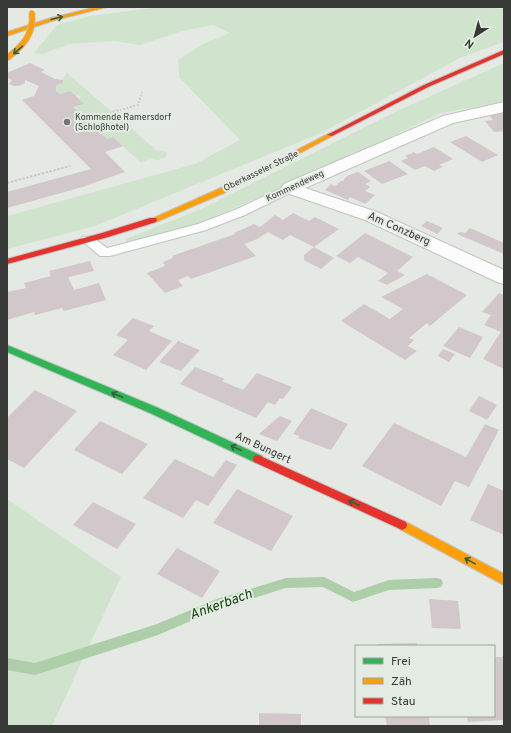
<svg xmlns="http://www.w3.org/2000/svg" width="511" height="733" viewBox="0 0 511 733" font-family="Overpass,sans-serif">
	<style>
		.green { fill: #d0e4cd }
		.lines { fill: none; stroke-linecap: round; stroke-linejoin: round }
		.stream { fill: #adcea8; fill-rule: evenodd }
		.building { fill: #d2c8cc }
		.lane-casing { stroke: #c0c4c0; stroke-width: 2 }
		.street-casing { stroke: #c0c4c0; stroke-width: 2 }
		.fast-casing { stroke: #c0c4c0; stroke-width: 2 }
		.slow-casing { stroke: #c0c4c0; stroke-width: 2 }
		.jam-casing { stroke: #c0c4c0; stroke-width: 2 }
		.path-far1 { stroke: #c9c9c9; stroke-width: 1.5; stroke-dasharray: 2 1.5; stroke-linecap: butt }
		.path { stroke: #c9c9c9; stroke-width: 2; stroke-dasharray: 2.5 1.5; stroke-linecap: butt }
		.lane { fill: #fbfcfb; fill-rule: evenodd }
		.street { fill: #fbfcfb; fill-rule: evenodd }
		.fast { fill: #30b455; fill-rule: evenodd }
		.slow { fill: #ff9f0a; fill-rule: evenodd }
		.jam { fill: #e5322d; fill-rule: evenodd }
		.slow-bridge-casing { stroke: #c0c4c0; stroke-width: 7; stroke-linecap: butt }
		.slow-bridge { stroke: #ff9f0a; stroke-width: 5.5 }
		.oneway { stroke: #355f40 }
		.poi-dot { fill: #747774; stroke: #e3ebe2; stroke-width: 1.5 }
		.labels { text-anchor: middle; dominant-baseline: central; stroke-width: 4; stroke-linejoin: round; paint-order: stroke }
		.far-poi-label { font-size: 9px; fill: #373a37; stroke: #e3ebe2; text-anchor: start }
		.far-street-label { font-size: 9px; fill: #373a37; stroke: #e3ebe2 }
		.street-label { font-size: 11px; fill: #373a37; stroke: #e3ebe2 }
		.near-water-label { font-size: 14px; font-style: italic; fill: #164310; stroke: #e3ebe2 }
	</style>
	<rect width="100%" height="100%" fill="#e4e9e4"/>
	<path class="green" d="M160 7H479L504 9V42L462 57 321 133 95 226 7 249V216L195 164 240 140 179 77 178 60 203 44 230 33 213 25 182 31 140 45 114 41 69 44 43 54 34 53 57 25 90 16Z
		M504 63V102L441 113 284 187 199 223 126 244V239L201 209 395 112Z
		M67 73 111 111 116 109 120 113 116 115 156 150 164 151 167 153 166 157 158 160 150 158 141 163 113 137 107 139 73 107 83 104 79 99 81 96 75 95 70 91 60 94 56 91V85L63 83V81L62 80Z
		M7 499 121 577 52 726H7Z"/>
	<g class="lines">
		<path class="stream" d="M324 577 354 592 389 580 437 578 441 579 443 583 441 587 437 588 389 590 353 602 323 587 286 588 219 609 158 635 35 675 7 670V658L35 663 157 624 217 599 286 578Z"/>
	</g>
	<path class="building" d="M30 63 45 70 41 72 55 79 63 80V83L56 85V91L60 94 70 91 75 95 84 104 73 107 107 139 113 137 123 146 105 152 125 172 85 186H86L7 208V192L91 169 22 100 34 96 39 86 25 80V83L19 86H13L9 84 12 80 7 77V73Z
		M504 112V131L494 132 485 121 493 120 489 115Z
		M466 136 498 155 482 162 450 142Z
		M434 147 453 159 439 165 443 167 434 171 425 166 415 170 401 161 408 158 405 156 414 152 417 154Z
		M389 161 408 174 382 184 364 171Z
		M358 172 371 181 365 184 370 187 365 191 375 195 365 204 350 197 348 200 325 190 331 184 335 186 341 181H343L347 176Z
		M293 213 309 221 315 217 339 229 314 247 290 235 283 240 268 232 257 239 244 244 256 256 191 279 188 276 178 280 183 286 165 293 147 273 165 266 163 262 173 258 172 256 235 234 234 233 254 224 260 227 275 215 283 220Z
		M427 221 443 228 437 234 421 226Z
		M470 228 504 243V254L457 234 460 232 465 233Z
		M365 233 413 257 397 271 405 275 387 285 378 281 388 273 358 257 350 263 336 256Z
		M314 247 334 258 321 269 304 260V255Z
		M90 261 94 271 68 277 74 290 99 283 106 300 64 311 62 308 35 315 34 312 7 320V292L26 288 24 283 51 276 49 271Z
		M427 274 467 295 430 326 427 323 409 338 414 340 408 346 417 351 405 360 341 321 364 304 390 319 403 309 381 297Z
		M499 293 504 295V369L483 359 501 332 484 325 491 315 482 312Z
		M133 318 154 326 149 331 172 341 146 370 113 355 128 340 116 335Z
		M459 327 483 337 470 358 443 346Z
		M178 341 200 350 181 371 159 362Z
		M443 349 455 354 449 362 438 356Z
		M195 367 225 379 222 381 243 390 257 373 292 387 283 399 280 398 275 405 268 402 256 418 180 384Z
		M35 390 77 411 24 468 7 459V418Z
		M479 396 497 405 487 420 469 411Z
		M311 408 348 424 331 450 298 438 300 436 293 434Z
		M280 416 292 421 277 441 259 434Z
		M100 421 148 444 122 474 74 450Z
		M394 423 466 457 485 424 499 430 469 487 455 481 441 506 362 466Z
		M175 459 213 477 226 460 237 465 208 506 196 500 183 518 143 498Z
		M488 484 504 491V535L470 520Z
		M237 489 293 516 271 551 213 523Z
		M93 502 136 524 117 549 73 525Z
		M177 548 220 571 202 598 157 574Z
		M429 599 458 601 461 629 432 628Z
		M417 643V646H377V644Z
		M494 657H504V720L468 722 467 716H494Z
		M259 713 301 714V726H259Z
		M385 716H429L430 726H387Z"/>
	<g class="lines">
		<defs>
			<path id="lane" d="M290 184 294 185 296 188 294 191 245 215 206 230 110 256H100L81 240 82 237C92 235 100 243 107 248L198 224 237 209Z"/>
			<path id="street" d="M504 102V112L453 123 305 188 377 212 504 270V284L497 282 365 220 284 192 281 188 284 184 443 116Z"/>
			<path id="fast" d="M7 345 156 407 262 456 263 459 262 462 258 463 254 462 150 413 7 352Z"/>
			<path id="slow" d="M97 7H107L55 20 7 36V32L51 18Z
				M330 133 332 134V136L224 193 156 222H150L149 220 241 179Z
				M402 520 504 574V585L398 528 397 525 398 522Z"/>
			<path id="jam" d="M504 50V54L428 87 332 136 327 135 424 85Z
				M150 218H156L157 220 156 222 108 237 7 264V259L102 233Z
				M258 455 406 522 407 525 406 528 402 530 398 528 254 462 253 459 254 456Z"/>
		</defs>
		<use href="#lane" class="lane-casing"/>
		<use href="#street" class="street-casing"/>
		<use href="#fast" class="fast-casing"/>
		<use href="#slow" class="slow-casing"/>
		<use href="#jam" class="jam-casing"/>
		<path class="path-far1" d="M113 112 138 105 142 92"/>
		<path class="path" d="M7 183 70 166"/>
		<use href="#lane" class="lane"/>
		<use href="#street" class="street"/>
		<use href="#fast" class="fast"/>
		<use href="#slow" class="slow"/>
		<use href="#jam" class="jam"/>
		<defs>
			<path id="slow-bridge" d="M7 58C23 46 34 34 32 13"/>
		</defs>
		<use href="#slow-bridge" class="slow-bridge-casing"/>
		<use href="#slow-bridge" class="slow-bridge"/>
	</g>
	<defs><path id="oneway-shaft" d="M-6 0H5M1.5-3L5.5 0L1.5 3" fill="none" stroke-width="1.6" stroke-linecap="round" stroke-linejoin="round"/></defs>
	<g class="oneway">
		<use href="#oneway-shaft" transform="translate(57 18) rotate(-14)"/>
		<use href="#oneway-shaft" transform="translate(18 50) rotate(139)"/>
		<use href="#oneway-shaft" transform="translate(117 395) rotate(-157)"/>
		<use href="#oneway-shaft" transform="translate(236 448) rotate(-155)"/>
		<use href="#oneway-shaft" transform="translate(354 503) rotate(-155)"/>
		<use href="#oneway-shaft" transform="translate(470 561) rotate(-151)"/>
	</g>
	<circle class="poi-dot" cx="67" cy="122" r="4"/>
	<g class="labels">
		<g class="far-poi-label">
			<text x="75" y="117">Kommende Ramersdorf<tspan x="75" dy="10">(Schloßhotel)</tspan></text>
		</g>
		<g class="far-street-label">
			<text transform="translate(261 171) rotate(-26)">Oberkasseler Straße</text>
			<text transform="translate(295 186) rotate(-25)">Kommendeweg</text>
		</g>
		<g class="street-label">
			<text transform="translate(399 229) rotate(24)">Am Conzberg</text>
			<text transform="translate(263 448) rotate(25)">Am Bungert</text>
		</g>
		<g class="near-water-label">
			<text transform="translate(221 605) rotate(-20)">Ankerbach</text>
		</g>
	</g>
	<rect width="511" height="733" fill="none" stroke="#373a37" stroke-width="16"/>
	<rect x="355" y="645" width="140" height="72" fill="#e3ebe2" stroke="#9ea49e"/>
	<rect x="363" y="658" width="20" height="6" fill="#30b455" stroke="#9ea49e"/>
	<text x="391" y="665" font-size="12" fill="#373a37">Frei</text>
	<rect x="363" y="678" width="20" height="6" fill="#ff9f0a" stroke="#9ea49e"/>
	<text x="391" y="685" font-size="12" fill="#373a37">Zäh</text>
	<rect x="363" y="698" width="20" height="6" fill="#e5322d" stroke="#9ea49e"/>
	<text x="391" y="705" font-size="12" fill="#373a37">Stau</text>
	<g transform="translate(475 36) rotate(216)" stroke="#e3ebe2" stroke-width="3" paint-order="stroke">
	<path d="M0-3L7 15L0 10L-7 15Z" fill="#373a37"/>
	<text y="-6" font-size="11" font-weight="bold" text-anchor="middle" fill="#373a37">N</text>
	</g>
</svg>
